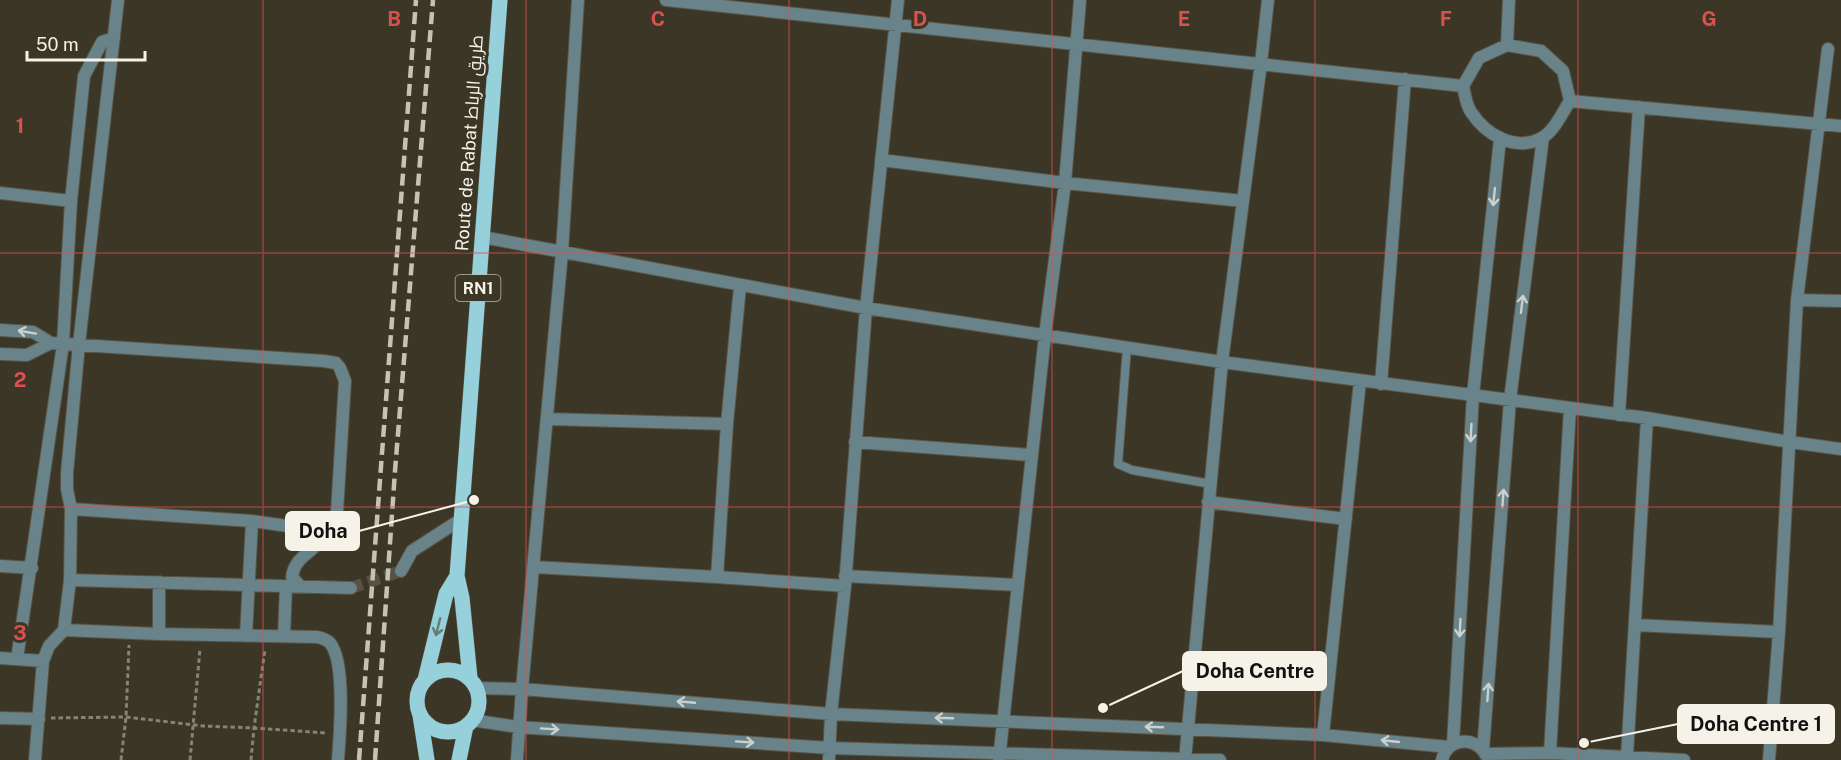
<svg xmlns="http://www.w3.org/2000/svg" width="1841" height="760" viewBox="0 0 1841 760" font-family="'Public Sans',Cairo,sans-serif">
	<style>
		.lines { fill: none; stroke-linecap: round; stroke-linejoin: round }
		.street-tunnel { stroke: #575243; stroke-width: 12; stroke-dasharray: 12 6; stroke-linecap: butt }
		.lane-casing { stroke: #595445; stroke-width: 10 }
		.street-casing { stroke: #595445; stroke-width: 14 }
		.primary-casing { stroke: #595445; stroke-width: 16 }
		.path { stroke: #878375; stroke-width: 3; stroke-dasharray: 4.5 3; stroke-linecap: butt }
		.lane { stroke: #688389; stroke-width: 8 }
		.street { stroke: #688389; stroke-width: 12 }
		.primary { stroke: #96d0db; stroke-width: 15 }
		.rail { stroke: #c5c3b6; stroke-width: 4.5; stroke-dasharray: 12 6; stroke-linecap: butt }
		.oneway { stroke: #cbd1cc }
		.oneway2 { stroke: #647b77 }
		.grid { fill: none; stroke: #dc514e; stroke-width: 1.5; stroke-opacity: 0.55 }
		.labels { text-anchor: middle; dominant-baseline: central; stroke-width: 6; stroke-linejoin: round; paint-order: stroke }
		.shield { fill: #3b3626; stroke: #bdbaae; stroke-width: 1.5 }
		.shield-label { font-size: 16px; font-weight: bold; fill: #f5f3e8 }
		.street-label { font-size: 18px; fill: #f5f3e8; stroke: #3b3626 }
		.grid-label { font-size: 20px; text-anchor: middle; font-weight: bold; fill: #dc514e; stroke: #3b3626; stroke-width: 6; stroke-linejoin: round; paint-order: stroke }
		.leader { fill: none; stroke: #f5f3e8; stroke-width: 2 }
		.callout-dot { fill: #f5f3e8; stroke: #3b3626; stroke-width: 2 }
		.callout { fill: #f5f3e8; stroke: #f5f3e8; stroke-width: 2 }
		.callout-label { font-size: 20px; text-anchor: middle; font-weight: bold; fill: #111 }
	</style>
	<rect width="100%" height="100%" fill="#3b3626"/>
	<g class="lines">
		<path class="street-tunnel" d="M351 588 401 571"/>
		<defs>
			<path id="lane" d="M1127 347 1118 464 1132 470 1211 484"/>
			<path id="street" d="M666 0 1463 86
				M1507 45 1541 51 1563 71 1570 101C1562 113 1555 130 1542 138 1515 152 1486 135 1471 112 1466 105 1465 94 1463 86L1479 58Z
				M1507 45 1509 0
				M1570 101 1841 126
				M881 160 1065 183 1243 201
				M0 193 71 201 63 344 17 659
				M71 201 84 76 102 42 114 38
				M482 237 866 308 1222 362 1647 418 1790 442 1841 449
				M1797 300 1841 301
				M0 330 33 332 51 343 324 361 336 363 340 368 345 381 337 512 336 518 329 528 316 530 252 521 71 509
				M0 354 27 355 51 343
				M1381 384 1405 79
				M1619 415 1639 107
				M548 419 727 424
				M855 442 1031 455
				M1208 502 1346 519
				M0 566 32 568
				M533 567 717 577 845 586
				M401 571 412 551 460 520
				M845 576 1017 585
				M717 577 727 424 740 286
				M70 580 351 588
				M300 586 292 577C295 552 321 553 322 530
				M1635 625 1779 632
				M64 630 159 634 317 637C322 638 326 639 330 643 346 662 340 734 338 760
				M159 634V582
				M246 636 252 521
				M284 636 286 586
				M0 658 43 661
				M477 688 522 689 831 714 1323 735 1449 747
				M0 718 39 719
				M471 720 518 727 830 748 1220 760
				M1323 735 1360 381
				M1453 744 1473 395 1500 139
				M1483 750 1510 400 1543 137
				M1550 753 1570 408
				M1485 754 1550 753 1684 760
				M1627 756 1647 418
				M35 760 43 661 49 646 64 630 70 580 71 509 67 489V473L79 344 118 0
				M517 760 522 689 562 252 578 0
				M829 760 831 714 845 586 866 308 898 0
				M999 760 1045 335 1065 183 1080 0
				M1185 760 1222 362 1261 63 1268 0
				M1442 760C1447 738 1475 735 1486 755
				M1769 760 1779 632 1797 300 1828 49"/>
			<path id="primary" d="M417 701a31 31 0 1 1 62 0a31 31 0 1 1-62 0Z
				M470 678 462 598 457 576 500 0
				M425 680 446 594 457 576
				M420 715 427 760
				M459 760 466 726"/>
		</defs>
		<use href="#lane" class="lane-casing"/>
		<use href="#street" class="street-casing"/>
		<use href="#primary" class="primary-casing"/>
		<path class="path" d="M51 718 126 717 203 726 254 728 326 733
			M121 760 126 717 129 645
			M190 760 200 649
			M251 760 254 728 265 649"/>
		<use href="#lane" class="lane"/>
		<use href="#street" class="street"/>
		<use href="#primary" class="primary"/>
		<path class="rail" d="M359 760 416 0
			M375 760 395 471 433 0"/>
	</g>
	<defs><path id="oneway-shaft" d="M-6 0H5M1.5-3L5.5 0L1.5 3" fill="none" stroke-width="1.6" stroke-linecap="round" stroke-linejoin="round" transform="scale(1.5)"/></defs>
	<g class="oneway">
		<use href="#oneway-shaft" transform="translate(1494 197) rotate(96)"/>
		<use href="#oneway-shaft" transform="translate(1522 304) rotate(-83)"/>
		<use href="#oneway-shaft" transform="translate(27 332) rotate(-170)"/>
		<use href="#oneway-shaft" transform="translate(1471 433) rotate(93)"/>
		<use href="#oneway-shaft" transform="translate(1503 498) rotate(-86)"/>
		<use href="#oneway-shaft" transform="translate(1460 628) rotate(93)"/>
		<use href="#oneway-shaft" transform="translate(1488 692) rotate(-86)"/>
		<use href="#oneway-shaft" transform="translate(686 702) rotate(-175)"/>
		<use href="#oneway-shaft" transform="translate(944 718) rotate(-178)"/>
		<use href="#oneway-shaft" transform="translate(1154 727) rotate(-178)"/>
		<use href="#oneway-shaft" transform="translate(550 729) rotate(4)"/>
		<use href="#oneway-shaft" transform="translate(1390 741) rotate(-174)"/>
		<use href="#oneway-shaft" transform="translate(745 742) rotate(4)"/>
	</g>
	<use class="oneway2" href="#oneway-shaft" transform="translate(438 627) rotate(104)"/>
	<path class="grid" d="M263 0V760M526 0V760M789 0V760M1052 0V760M1315 0V760M1578 0V760M0 253H1841M0 507H1841"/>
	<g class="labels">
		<rect class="shield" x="455.5" y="275" width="45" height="26" rx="4.5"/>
		<g class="shield-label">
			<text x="478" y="288">RN1</text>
		</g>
		<g class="street-label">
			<text transform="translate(469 143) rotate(-86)">Route de Rabat طريق الرباط</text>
		</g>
	</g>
	<g class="grid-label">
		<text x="394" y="26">B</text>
		<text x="658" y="26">C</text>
		<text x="920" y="26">D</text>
		<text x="1184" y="26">E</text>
		<text x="1446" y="26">F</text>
		<text x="1709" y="26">G</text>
		<text x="20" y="133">1</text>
		<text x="20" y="387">2</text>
		<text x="20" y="640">3</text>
	</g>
	<path class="leader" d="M474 500L359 531M1103 708L1183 671M1584 743L1678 724"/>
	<g class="callout-dot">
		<circle cx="474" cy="500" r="6"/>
		<circle cx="1103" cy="708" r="6"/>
		<circle cx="1584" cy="743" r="6"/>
	</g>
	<g class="callout">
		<rect x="286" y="512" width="73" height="38" rx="6"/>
		<rect x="1183" y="652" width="143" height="38" rx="6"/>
		<rect x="1678" y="705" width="156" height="38" rx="6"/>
	</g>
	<g class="callout-label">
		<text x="323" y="538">Doha</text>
		<text x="1255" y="678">Doha Centre</text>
		<text x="1756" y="731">Doha Centre 1</text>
	</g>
	<path d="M27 51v9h118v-9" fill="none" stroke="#f5f3e8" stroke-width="3"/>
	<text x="36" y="51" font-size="18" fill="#f5f3e8" stroke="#3b3626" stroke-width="4.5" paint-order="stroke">50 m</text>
</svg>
